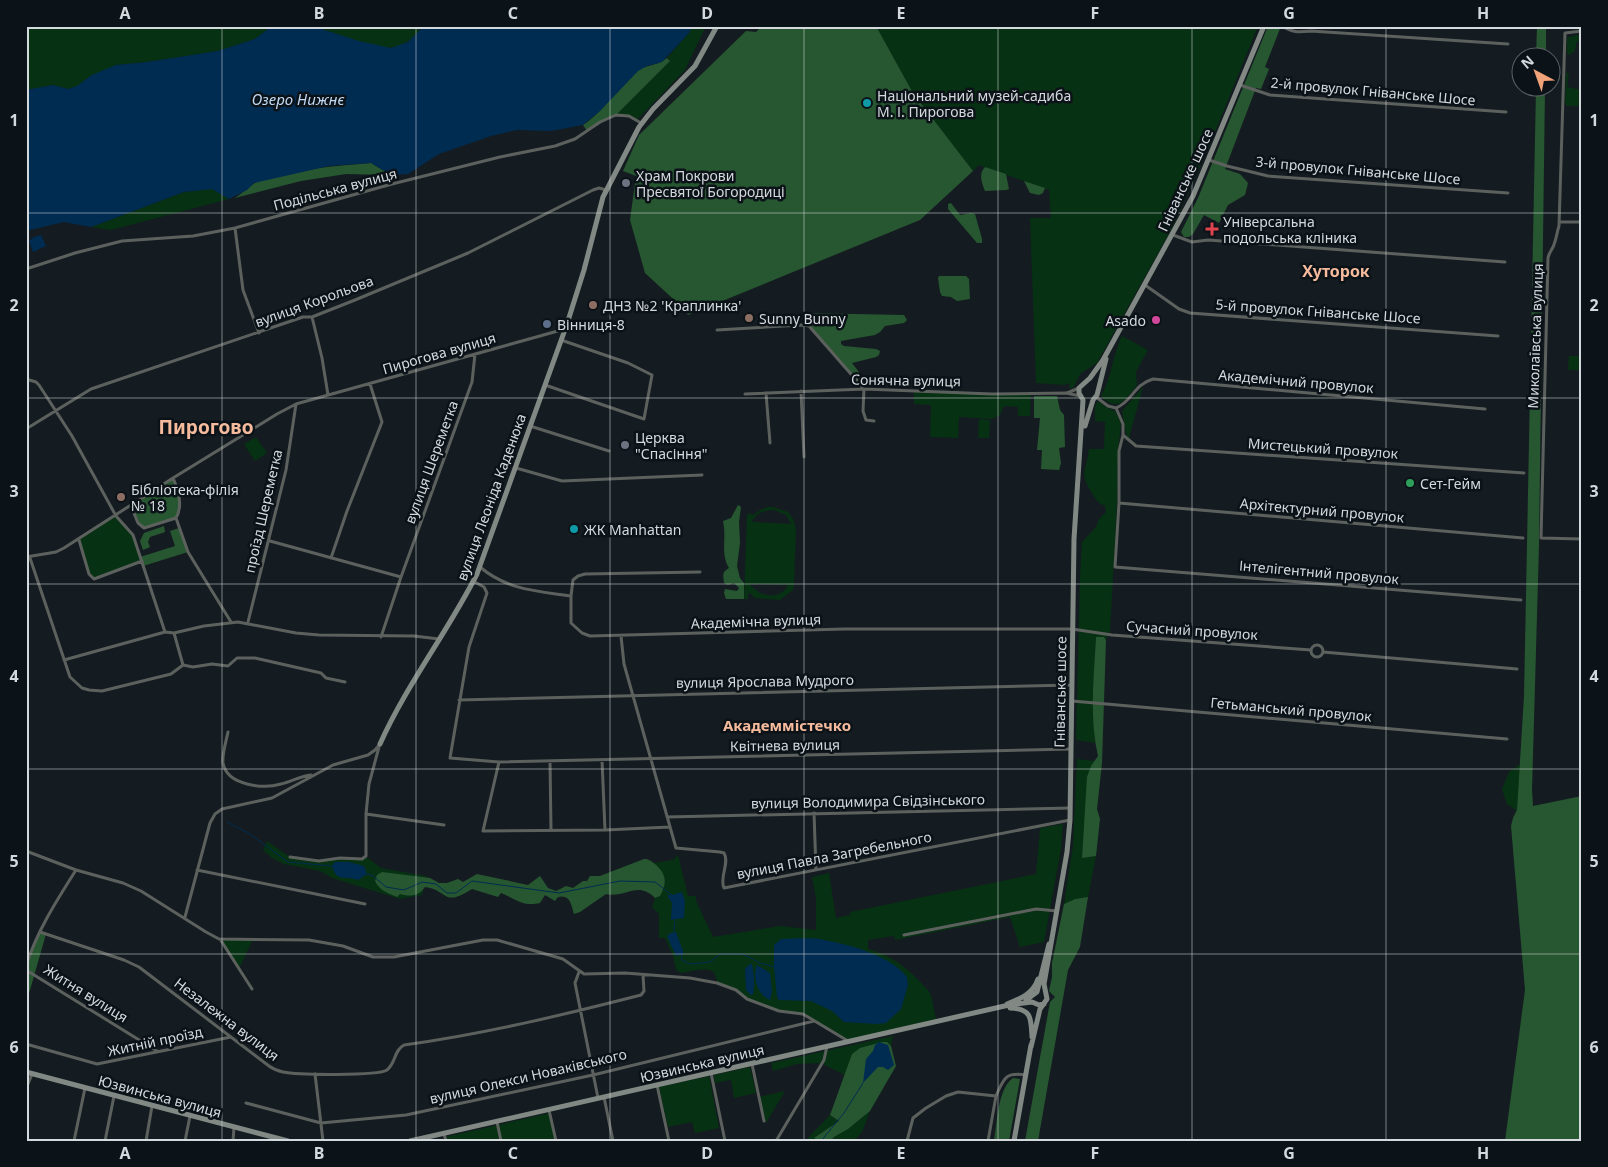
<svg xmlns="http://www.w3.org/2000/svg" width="1608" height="1167" viewBox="0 0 1608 1167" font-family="'Noto Sans',sans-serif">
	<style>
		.green { fill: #073113; fill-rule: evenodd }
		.forest { fill: #275730 }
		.water { fill: #012c52 }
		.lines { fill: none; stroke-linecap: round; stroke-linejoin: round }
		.stream { stroke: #012c52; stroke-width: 1 }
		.street { stroke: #5d615e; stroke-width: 3 }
		.secondary { stroke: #828984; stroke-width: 5 }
		.grid { fill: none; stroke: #d4d9dd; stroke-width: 1; stroke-opacity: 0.55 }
		.culture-dot { fill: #0f9aa8; stroke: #0c1318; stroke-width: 2 }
		.worship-dot { fill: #6b7280; stroke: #0c1318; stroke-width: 2 }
		.health-dot { fill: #e0444e; stroke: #0c1318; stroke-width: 2 }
		.education-dot { fill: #8d6e63; stroke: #0c1318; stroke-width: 2 }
		.hotel-dot { fill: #d1479c; stroke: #0c1318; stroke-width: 2 }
		.service-dot { fill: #5c6f8a; stroke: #0c1318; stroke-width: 2 }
		.leisure-dot { fill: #2e9e5b; stroke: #0c1318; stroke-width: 2 }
		.labels { text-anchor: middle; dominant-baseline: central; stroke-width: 5; stroke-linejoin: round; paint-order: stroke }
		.street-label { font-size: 14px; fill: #d4d9dd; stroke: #0c1318 }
		.poi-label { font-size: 14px; fill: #d4d9dd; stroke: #0c1318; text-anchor: start }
		.water-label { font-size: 15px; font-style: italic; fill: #c0d8f3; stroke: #0c1318 }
		.neighbourhood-label { font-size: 15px; font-weight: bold; fill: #f6bb9d; stroke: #0c1318 }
		.quarter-label { font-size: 16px; font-weight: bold; fill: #f6bb9d; stroke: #0c1318 }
		.district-label { font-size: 19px; font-weight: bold; fill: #f6bb9d; stroke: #0c1318 }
		.neatline { fill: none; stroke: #d4d9dd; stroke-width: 2 }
		.grid-label { font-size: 16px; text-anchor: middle; font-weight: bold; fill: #d4d9dd }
	</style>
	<rect width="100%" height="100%" fill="#141c21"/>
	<path class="green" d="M26 26H272L255 39 218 51 147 62 116 65 77 86 68 89 53 85 26 90Z
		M312 26H424C416 34 408 44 396 47 381 52 329 31 312 26Z
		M692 26H706L685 70 637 120 629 116 616 115 670 61 667 58 689 33Z
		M876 26H1258L1208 149 1172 228 1097 363 1080 374 1073 388H1069L1070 383 1064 385 1036 383 1030 218H1051L1049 190 979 165 973 171 913 93Z
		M1582 34 1579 41H1577L1574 53 1572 52 1570 55 1567 54V39L1569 37Z
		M1566 72 1569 74 1567 87 1582 90V96L1578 106H1567L1565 103Z
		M212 189 229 199 111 230 91 227 184 192Z
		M1122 336 1148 350 1136 372 1137 385C1125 400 1118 413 1101 396 1112 377 1112 356 1122 336Z
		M1569 356H1582V370H1568Z
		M1143 387 1130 434 1129 439 1126 433 1122 411Z
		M914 392 1031 395 1030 416H1018V407L1004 406 1000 415 992 419 959 417 958 438 930 437 931 405 914 404Z
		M1098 401 1106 407 1115 411 1121 423 1118 451 1117 503 1110 631 1106 640 1104 637H1096L1093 696 1095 743 1076 740 1080 576 1082 542 1096 527 1099 519 1106 512 1105 506C1098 503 1096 500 1092 493 1078 471 1087 471 1089 449H1104L1105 422 1095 421V407Z
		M979 419 990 420 989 438H978Z
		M256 437 267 453 255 461 244 444Z
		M768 507H773L788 512 793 519 796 529 794 585 793 590 780 600 755 598 749 592 748 599H744L747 515 749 513 753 515 762 509ZM774 510 786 515 791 524 752 522C755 513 765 510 774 510ZM750 584 788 585C780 601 759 597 750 584Z
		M116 516 133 535 142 561 97 579 91 578 79 540Z
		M1077 759 1095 761 1091 766 1082 857 1096 856 1088 897 1075 899 1064 904 1073 846Z
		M1520 764 1517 811 1507 804 1502 789 1509 772Z
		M1063 824 1061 849 1044 942 1020 947 1010 917 895 940 894 936 868 940V949C896 957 909 970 928 990L931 995 936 1019 847 1040 803 1014 779 1011 749 1000 736 990 717 982C717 981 715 974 715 974 709 965 690 972 681 973L676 970 673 956 665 938H659V914L652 907 655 898 660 896V868L653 863 673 860 678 855 688 896H696V901L713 937 780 926 816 930V899L812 877 829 873 836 918 850 915V912L1036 874 1040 828Z
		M267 841 290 857 308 860 368 858 381 868 426 876 422 895 400 899 332 878 320 871 284 864 272 858 263 850Z
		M219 939H253L239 969Z
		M893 1036 891 1046 887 1042 852 1054 845 1075 821 1063 797 1064 773 1071 771 1063Z
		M750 1067 756 1093 734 1098 731 1080 715 1083 714 1075Z
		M709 1076 719 1128 695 1133 692 1122 668 1127 659 1087Z
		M785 1091 766 1123 764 1121 759 1097Z
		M870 1111 862 1132 854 1141H831L834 1137 848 1129Z
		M550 1113 556 1141H446L445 1137Z
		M830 1115 839 1121 814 1138 819 1141H805Z"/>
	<path class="forest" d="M762 26H876L913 93 973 171 920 220 688 315 683 308 645 273 630 220 636 176 623 171 639 135 746 31 756 32Z
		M1268 26H1281L1265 67 1269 69 1261 89 1256 88 1225 169 1240 174 1248 183 1245 195 1228 205 1219 223 1204 215 1193 234 1189 237H1184L1181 232 1198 198Z
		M1537 26H1546V57H1536Z
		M667 58 670 61 616 115 587 131 583 125C605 111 617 86 639 70 648 64 658 66 667 58Z
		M1536 88H1545L1539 545 1532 790 1533 806 1582 796V1141H1505L1525 990 1511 826 1513 818 1517 810 1524 696Z
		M371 163 391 175 346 174 301 181 235 198C241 194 252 184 257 182 293 169 333 166 371 163Z
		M985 167 1006 174 1009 189 1006 190 985 191C982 183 978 174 985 167Z
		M1024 181 1045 188 1043 193 1039 195 1030 193Z
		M951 203 960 215 971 213 975 214 982 239V243H977L948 209V204Z
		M939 276H966L969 279 970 299 957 301 951 297 942 296 940 292 938 278Z
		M803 313 904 315 907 320 904 323 885 326 880 332 875 335 841 341V344L844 346 876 349 880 351 879 355 876 357 852 363 862 376V378L858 382 812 329 811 323Z
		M1034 396H1057L1060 410 1064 415 1065 447 1059 448 1061 463 1059 470 1041 469 1042 450H1037L1040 418H1034Z
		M173 478C178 490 182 505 176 518L147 528 141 526 131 505Z
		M738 505 741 507 739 522 740 543 737 566 740 578 744 583V599H726L724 593 725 589 737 591 739 588 734 583 728 585 724 583C723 575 722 572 729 568 720 553 727 539 723 521L731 518Z
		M164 526 165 532 150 537 148 542 150 547 143 550 140 541 144 533Z
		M179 528 188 552 143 566 140 557 175 546 170 531Z
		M1096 637H1104L1106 640 1102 763 1097 809 1100 819 1096 856 1082 858 1087 777 1091 766 1098 756C1089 717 1094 676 1096 637Z
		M644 859C649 859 651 861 655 864 667 874 667 884 660 896L655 898C637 880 625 899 606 894L580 912 574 914C571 904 570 894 558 897L555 901 545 895 540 903C523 907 516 899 501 893L498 897 472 889C442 908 449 890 425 887 419 896 410 897 400 894L397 897C388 893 380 891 375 881L377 875 382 872 430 878 439 883H447L458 879 463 882 477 874 528 885 540 876 548 888 556 891 566 886 573 888 583 881H587L590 876H600Z
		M1088 897 1080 947 1068 970 1038 1141H1025L1050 1002 1055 997 1049 991 1052 977V963L1064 904 1075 899Z
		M40 932 46 934 26 1004V966Z
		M882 1042H887L891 1046 896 1066 870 1111 848 1129 834 1137 831 1141H819L814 1138 839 1121 830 1115 852 1054 860 1048Z
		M1013 1078 1020 1079 1009 1141H994C997 1123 998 1088 1013 1078Z"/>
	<path class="water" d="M272 26H312L359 41 391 48 408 42 424 26H692L689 33 662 62 647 66 638 71 600 111 583 125 551 131 517 130 491 136 439 154 408 174 391 175 371 163 329 166 254 183 247 190 229 199 212 189 184 192 91 227 64 222 26 231V90L53 85 68 89 77 86 92 75 116 65 147 62 218 51 255 39Z
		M41 235 46 246 33 252 29 241 34 237Z
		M335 862H349L364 866 367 874 358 880C344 875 337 883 332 866Z
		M682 892 685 901 684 918 671 920 672 903 667 895H672Z
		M676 932 684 954 676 956 667 936 671 933Z
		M781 939C795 939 810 937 824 940 850 945 890 955 907 977L908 985 901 1009 886 1023 877 1024 844 1022 832 1011 811 1001 779 1000 777 997 774 967V945Z
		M750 964H752C754 973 755 986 753 994L751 995 746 990 745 969Z
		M757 965 770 973 772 992 770 1000C757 994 752 977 757 965Z
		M879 1042 888 1045 894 1065 888 1070 883 1067H878L863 1083 866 1059 873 1051 875 1045Z"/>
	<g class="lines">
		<path class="stream" d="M227 822 250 834 288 862 332 866
			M367 874 372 875 386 887 404 890 422 882 436 884 447 893H456L472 881 559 893 620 881 655 882 672 895
			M674 932 675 921
			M681 954 682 960 690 964 710 962 720 954H743L760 963 774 967
			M821 1141 844 1113 863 1083"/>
		<path class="street" d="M1282 26C1293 33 1299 32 1311 31L1508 44
			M1582 31 1565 33 1559 226C1557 232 1556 241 1553 247 1551 251 1549 253 1548 258L1541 538 1582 539
			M1240 85 1270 95 1506 112
			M1209 160 1227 166 1268 176 1508 193
			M1559 222H1582
			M235 228 243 290 259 333
			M1173 235 1192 242 1208 240 1505 262
			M26 269 75 253 122 241 193 236 235 228 392 184 500 157 555 146 575 139 600 122 616 115 629 116 641 123
			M1145 285 1179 309 1190 313 1498 336
			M312 317 322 358 328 395
			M717 330 801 325 809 326 864 389 863 411 866 420 874 421
			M26 379 36 382 39 385 72 436 116 516 133 535 165 632
			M545 385 644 419 652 375 628 363 561 340
			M801 391 804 457
			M766 393 770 443
			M1067 393 1079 388
			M745 394 864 389 992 394 1066 393 1080 396
			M1096 397 1108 406 1116 408 1123 424V435L1119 451V503L1115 567 1521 600
			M1116 408C1133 401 1133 385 1153 379L1485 409
			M530 426 609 451
			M26 429 91 389 303 317H312L355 300 468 253 593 190 599 188 606 190
			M1123 435 1136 446 1524 473
			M516 468 562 481 702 475
			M1119 503 1523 538
			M131 506 138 523 144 528 176 518C183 506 178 489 173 478
			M176 518 188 552 231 622
			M79 540 89 574 94 579 142 561
			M270 541 401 577
			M26 557 56 552 64 548 173 478 277 414 296 404 565 329
			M30 558 70 677 82 688 89 690 102 691 171 674 183 665 174 633 204 626 238 622 296 633 319 635 414 636 439 639
			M331 558 347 511 382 422 370 384
			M480 567C507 590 537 591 571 596V623L582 633 590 636 844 629H1072L1112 635 1311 650
			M473 581 484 587 487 593 469 647 450 758 499 762 1071 749
			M571 596 573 580 578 576 585 574 700 572
			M248 622 286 470 296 404
			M621 636 624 664 676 848 720 852 724 853C730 863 719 877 724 888L1070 820
			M381 637 401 577 472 382 475 354
			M1311 651a6 6 0 1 1 12 0a6 6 0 1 1-12 0Z
			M1323 652 1517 669
			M64 660 165 632 174 633
			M183 665 193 667 212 664 228 666 237 658H255L321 673 326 678 345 682
			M459 700 1072 685
			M1072 701 1507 739
			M228 732C226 742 222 754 223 763 227 786 264 789 281 784 291 782 300 776 311 775
			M602 760 605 830
			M550 761 551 830
			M499 762 483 831 605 830 670 827
			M814 813 816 870
			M366 814 444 825
			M667 817 1070 808
			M26 851 76 870 123 883 141 891 206 932 219 939 309 940 343 946 373 957H394L483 940H497L563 959 584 974 625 973 690 978 717 983 736 990 747 999 779 1011 803 1014 848 1041
			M290 857 319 861 340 858 362 859 366 856V814L369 784 379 747
			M197 870 365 904
			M185 917 210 823 215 814 222 809 272 798 333 765 368 755 375 750 380 744
			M40 932 124 960 139 967 269 1066C273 1069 278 1071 283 1072 297 1075 378 1076 387 1070 396 1063 394 1050 404 1045 484 1034 563 1015 641 995L644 991 643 975
			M904 935 1036 909 1057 911
			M220 939 252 989
			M26 966C37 931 57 900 76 870
			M26 970 157 1051
			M579 972 575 983 598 1098
			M26 1044 97 1064 231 1037
			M752 1064 764 1121
			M711 1073 725 1141
			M315 1074 323 1141
			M657 1085 669 1141
			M26 1089 32 1074
			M604 1097 613 1141
			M246 1103 321 1123 406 1115 593 1075 814 1021
			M549 1110 556 1141
			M497 1122 501 1141
			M444 1134 446 1141
			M74 1141 85 1088
			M105 1141 114 1096
			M146 1141 152 1106
			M185 1141 190 1116
			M233 1141 234 1127
			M776 1141 824 1060 827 1046
			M907 1141 913 1118 926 1108 946 1096 958 1092 996 1096C1004 1078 1005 1072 1026 1075
			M988 1141 996 1096"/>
		<path class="secondary" d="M1085 426 1093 400 1097 395 1106 359
			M380 744C407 684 447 633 477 574L567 324 584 270 603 197 639 127 653 109 695 66 717 26
			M1026 1000 1037 992 1049 944
			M1007 1004C1020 999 1033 994 1038 979
			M1010 1008C1032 1009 1031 1018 1032 1037
			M1031 1047 1040 1009 1047 999 1044 984 1067 852 1070 820 1074 539 1083 400 1079 393V388L1090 378 1103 360 1193 196 1264 26
			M26 1072 288 1141
			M410 1141 1009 1005 1032 1002 1039 1005 1044 1004
			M1014 1141 1031 1045"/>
	</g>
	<path class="grid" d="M222 26V1141M416 26V1141M610 26V1141M804 26V1141M998 26V1141M1192 26V1141M1386 26V1141M26 213H1582M26 398H1582M26 584H1582M26 769H1582M26 954H1582"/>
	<g class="culture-dot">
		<circle cx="867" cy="103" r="5"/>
		<circle cx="574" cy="529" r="5"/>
	</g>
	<g class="worship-dot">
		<circle cx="626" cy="183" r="5"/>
		<circle cx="625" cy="445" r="5"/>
	</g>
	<path class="health-dot" d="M1209.5 221.5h5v5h5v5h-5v5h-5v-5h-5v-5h5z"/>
	<g class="education-dot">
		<circle cx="593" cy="305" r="5"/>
		<circle cx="749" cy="318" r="5"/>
		<circle cx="121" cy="497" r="5"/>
	</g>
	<circle class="hotel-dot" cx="1156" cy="320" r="5"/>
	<circle class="service-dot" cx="547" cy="324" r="5"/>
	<circle class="leisure-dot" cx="1410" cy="483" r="5"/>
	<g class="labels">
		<g class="street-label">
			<text transform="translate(1373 91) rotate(5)">2-й провулок Гніванське Шосе</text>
			<text transform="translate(1358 170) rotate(5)">3-й провулок Гніванське Шосе</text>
			<text transform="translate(1185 180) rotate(-65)">Гніванське шосе</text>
			<text transform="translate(335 189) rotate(-15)">Подільська вулиця</text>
			<text transform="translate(314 301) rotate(-20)">вулиця Корольова</text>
			<text transform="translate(1318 311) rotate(4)">5-й провулок Гніванське Шосе</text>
			<text transform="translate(1535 336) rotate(-88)">Миколаївська вулиця</text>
			<text transform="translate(439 353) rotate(-16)">Пирогова вулиця</text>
			<text transform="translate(906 380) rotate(1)">Сонячна вулиця</text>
			<text transform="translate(1296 381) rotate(5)">Академічний провулок</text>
			<text transform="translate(1323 448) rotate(4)">Мистецький провулок</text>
			<text transform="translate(431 462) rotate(-70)">вулиця Шереметка</text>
			<text transform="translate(491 497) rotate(-70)">вулиця Леоніда Каденюка</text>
			<text transform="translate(1322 510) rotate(5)">Архітектурний провулок</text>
			<text transform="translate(263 511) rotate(-77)">проїзд Шереметка</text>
			<text transform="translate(1319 572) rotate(5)">Інтелігентний провулок</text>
			<text transform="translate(756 621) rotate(-2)">Академічна вулиця</text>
			<text transform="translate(1192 630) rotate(4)">Сучасний провулок</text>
			<text transform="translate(765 681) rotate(-1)">вулиця Ярослава Мудрого</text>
			<text transform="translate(1060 692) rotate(-89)">Гніванське шосе</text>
			<text transform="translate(1291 709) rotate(5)">Гетьманський провулок</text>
			<text transform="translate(785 745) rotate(-1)">Квітнева вулиця</text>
			<text transform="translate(868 801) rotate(-1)">вулиця Володимира Свідзінського</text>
			<text transform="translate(834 855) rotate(-11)">вулиця Павла Загребельного</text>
			<text transform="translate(86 993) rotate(32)">Житня вулиця</text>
			<text transform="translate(227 1019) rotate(37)">Незалежна вулиця</text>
			<text transform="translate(155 1041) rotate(-12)">Житній проїзд</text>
			<text transform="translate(702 1063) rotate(-13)">Юзвинська вулиця</text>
			<text transform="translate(528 1076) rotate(-13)">вулиця Олекси Новаківського</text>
			<text transform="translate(160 1096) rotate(15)">Юзвинська вулиця</text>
		</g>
		<g class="poi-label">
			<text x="877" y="95">Національний музей-садиба<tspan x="877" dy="16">М. І. Пирогова</tspan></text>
			<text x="636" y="175">Храм Покрови<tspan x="636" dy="16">Пресвятої Богородиці</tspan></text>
			<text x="1223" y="221">Універсальна<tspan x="1223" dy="16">подольська кліника</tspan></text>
			<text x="603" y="305">ДНЗ №2 'Краплинка'</text>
			<text x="759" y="318">Sunny Bunny</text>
			<text x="1146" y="320" text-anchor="end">Asado</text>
			<text x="557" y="324">Вінниця-8</text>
			<text x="635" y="437">Церква<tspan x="635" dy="16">"Спасіння"</tspan></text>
			<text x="1420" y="483">Сет-Гейм</text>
			<text x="131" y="489">Бібліотека-філія<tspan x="131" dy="16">№ 18</tspan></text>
			<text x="584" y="529">ЖК Manhattan</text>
		</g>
		<g class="water-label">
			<text x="298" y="99">Озеро Нижнє</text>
		</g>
		<g class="neighbourhood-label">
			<text x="787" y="725">Академмістечко</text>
		</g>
		<g class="quarter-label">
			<text x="1336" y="271">Хуторок</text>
		</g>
		<g class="district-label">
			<text x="206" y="427">Пирогово</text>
		</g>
	</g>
	<rect width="1608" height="1167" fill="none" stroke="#0c1318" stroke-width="55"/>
	<g transform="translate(1536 72) rotate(319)"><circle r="24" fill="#0c1318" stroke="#5c6267"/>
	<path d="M0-4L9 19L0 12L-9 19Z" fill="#f0a279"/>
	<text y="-8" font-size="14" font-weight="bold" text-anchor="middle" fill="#d4d9dd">N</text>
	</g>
	<rect x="28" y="28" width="1552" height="1112" class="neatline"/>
	<g class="grid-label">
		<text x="125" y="19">A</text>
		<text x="319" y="19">B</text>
		<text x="513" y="19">C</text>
		<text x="707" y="19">D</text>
		<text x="901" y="19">E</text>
		<text x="1095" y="19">F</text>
		<text x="1289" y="19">G</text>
		<text x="1483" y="19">H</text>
		<text x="14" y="126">1</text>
		<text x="1594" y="126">1</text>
		<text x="14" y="311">2</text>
		<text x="1594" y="311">2</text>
		<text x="14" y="497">3</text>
		<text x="1594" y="497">3</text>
		<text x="14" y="682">4</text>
		<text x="1594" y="682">4</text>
		<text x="14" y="867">5</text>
		<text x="1594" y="867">5</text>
		<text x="14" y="1053">6</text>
		<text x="1594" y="1053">6</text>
		<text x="125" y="1159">A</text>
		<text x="319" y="1159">B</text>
		<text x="513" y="1159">C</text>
		<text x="707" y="1159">D</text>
		<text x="901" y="1159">E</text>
		<text x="1095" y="1159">F</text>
		<text x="1289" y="1159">G</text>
		<text x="1483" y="1159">H</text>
	</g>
</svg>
